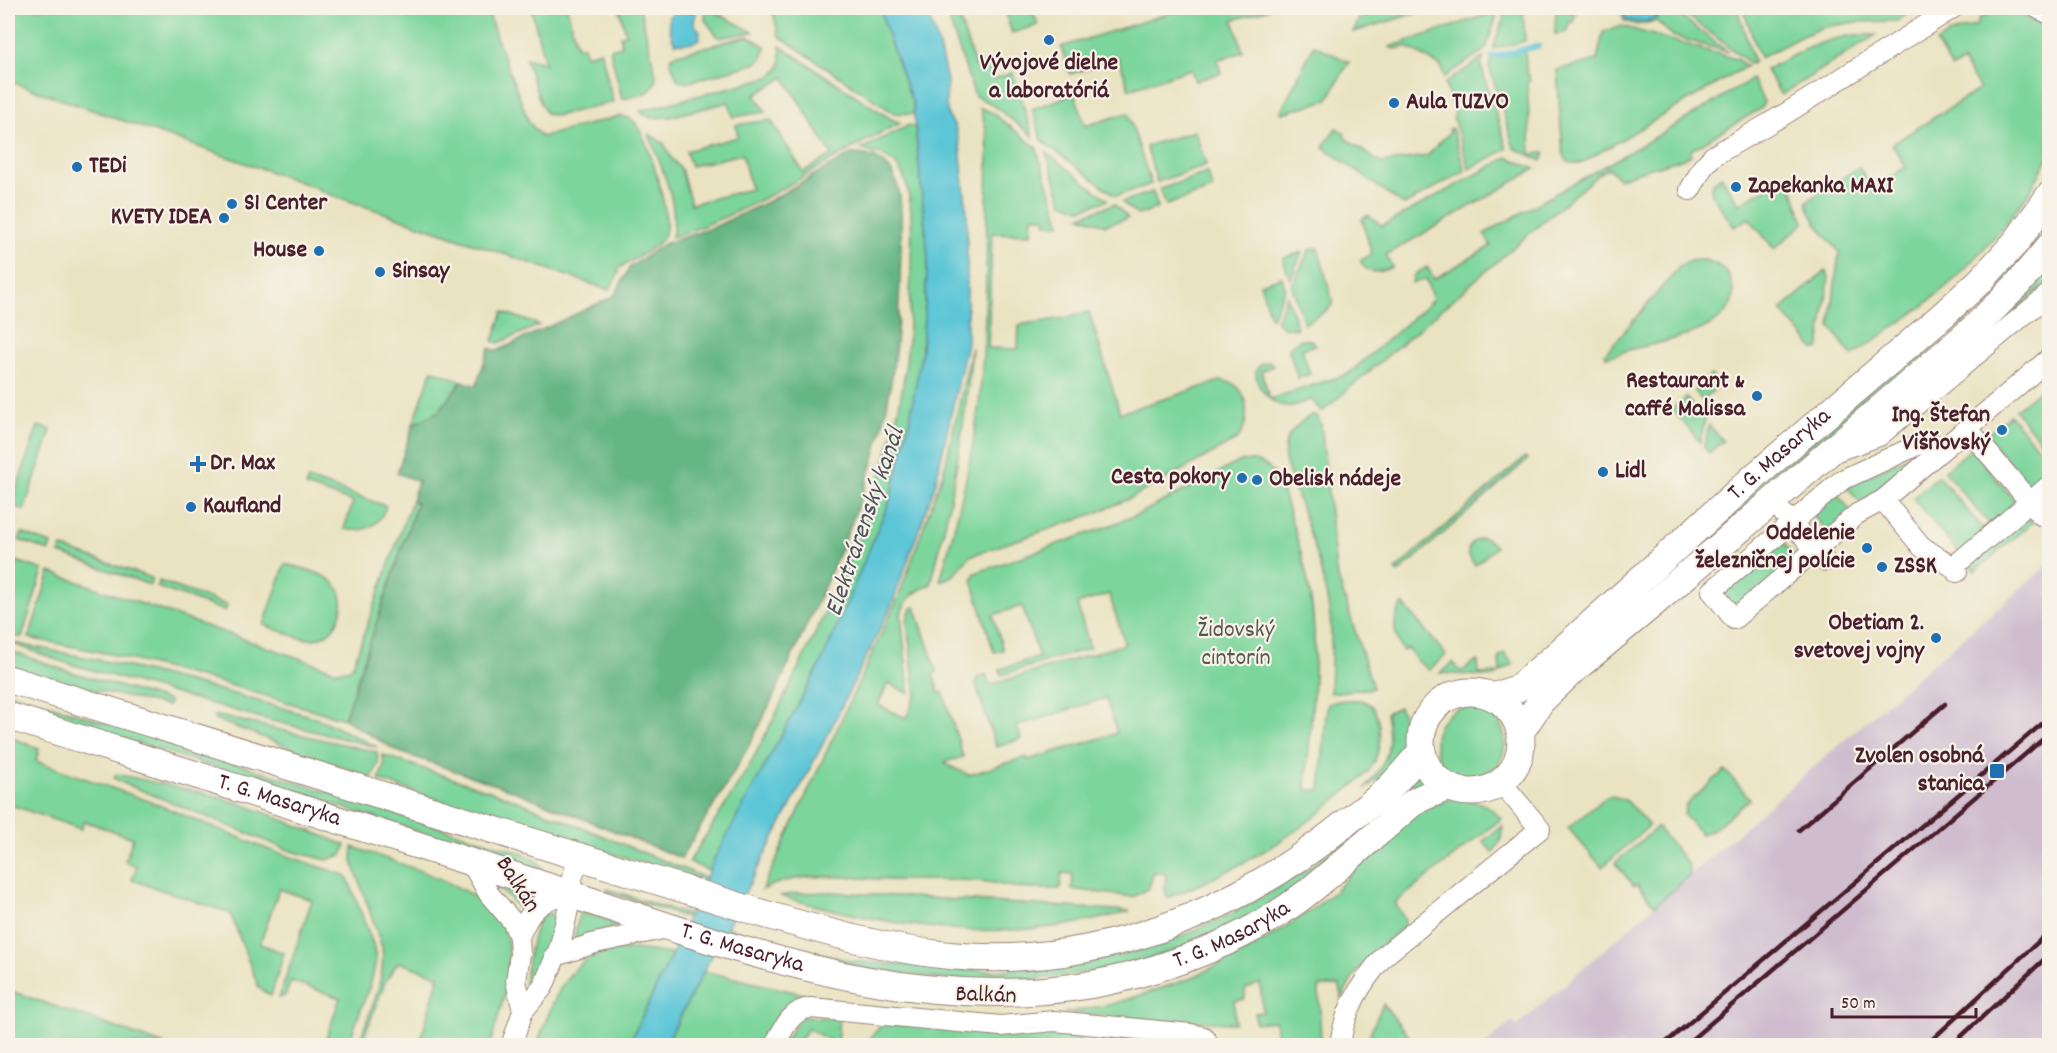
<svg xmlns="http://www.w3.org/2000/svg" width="2057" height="1053" viewBox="0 0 2057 1053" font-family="Dekko,sans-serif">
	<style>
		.industrial { fill: #cfbdcf }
		.green { fill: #7cd59b; stroke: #637a63; stroke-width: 1.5 }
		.forest { fill: #65b683; stroke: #586a57; stroke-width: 1.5 }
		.water { fill: #5cc6d7; stroke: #537281; stroke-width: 1.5 }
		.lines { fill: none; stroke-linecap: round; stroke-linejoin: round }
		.stream { stroke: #5cc6d7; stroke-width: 6 }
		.street-casing { stroke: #9a8176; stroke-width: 22 }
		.secondary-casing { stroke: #9a8176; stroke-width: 29 }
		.street { stroke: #fff; stroke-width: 20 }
		.secondary { stroke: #fff; stroke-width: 27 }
		.rail { stroke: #4a1f2b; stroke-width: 4.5 }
		.poi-dot { fill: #1f6fb2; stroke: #f7f3e8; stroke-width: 2 }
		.labels { text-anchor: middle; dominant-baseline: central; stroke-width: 4.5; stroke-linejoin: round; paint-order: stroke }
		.poi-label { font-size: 24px; font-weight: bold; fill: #4a1f2b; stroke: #f7f3e8; text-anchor: start }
		.street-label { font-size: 24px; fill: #4a1f2b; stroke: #f7f3e8 }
		.park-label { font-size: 24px; fill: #59564d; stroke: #f7f3e8 }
		.water-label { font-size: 26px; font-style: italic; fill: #4f515f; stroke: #f7f3e8 }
	</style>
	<rect width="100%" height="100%" fill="#f7f3e8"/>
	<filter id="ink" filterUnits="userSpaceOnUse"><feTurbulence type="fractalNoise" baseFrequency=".0167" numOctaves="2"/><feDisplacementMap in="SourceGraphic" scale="12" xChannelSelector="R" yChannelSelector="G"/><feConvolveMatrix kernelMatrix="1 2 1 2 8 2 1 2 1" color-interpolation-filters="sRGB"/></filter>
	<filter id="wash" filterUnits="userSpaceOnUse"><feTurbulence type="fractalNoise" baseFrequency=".008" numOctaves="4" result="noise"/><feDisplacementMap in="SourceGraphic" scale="24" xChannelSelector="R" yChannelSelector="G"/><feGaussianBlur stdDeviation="1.35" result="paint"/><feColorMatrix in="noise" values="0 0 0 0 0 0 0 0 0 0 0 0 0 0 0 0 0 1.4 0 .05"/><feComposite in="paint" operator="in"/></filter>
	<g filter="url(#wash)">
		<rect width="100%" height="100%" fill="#eae3c2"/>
		<path class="industrial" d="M2049 564V1045L1484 1046 1512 1021 1517 1026 1880 709Z"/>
		<path class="green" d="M8 8H487L496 37 529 122 541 137 620 116C627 117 632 118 636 124 648 138 671 216 665 234 661 246 630 261 618 269L619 273 609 290 320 191V189L8 81Z
			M531 8H567L577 47 584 46 586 55 601 51 613 102 556 116 546 113 541 104 525 58 545 63Z
			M619 8H640L656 75C656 95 639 95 622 99L610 49 622 46 620 36 626 34Z
			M706 8H707L753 32 719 38 705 20Z
			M772 8H880L889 39 913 104 914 114 894 113 779 36Z
			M945 8H956L975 66 987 62 993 79 1013 73 1033 136 990 103 975 96Z
			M1004 8H1032L1038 25 1012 33Z
			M1186 8 1270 9 1233 20 1243 52 1217 60 1221 73 1195 81 1191 69 1129 89 1119 59 1070 74 1061 47Z
			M1394 8H1433L1353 32 1359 19Z
			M1507 8H1534L1536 9 1523 12 1525 41 1493 49Z
			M1556 8 1576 13 1573 22H1569L1567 32 1555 34Z
			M1620 8H1670L1728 52 1673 36 1656 21 1637 25 1624 21Z
			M1678 8H1737L1754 62 1751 64Z
			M1743 8H1910L1914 9 1897 21 1855 22 1824 27 1802 36 1760 58Z
			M1498 11 1486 49 1444 77 1441 66 1407 47 1394 49 1390 47Z
			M1993 13 2024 16 2049 28V156L2031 190 2002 229 1956 278 1921 308 1852 356 1830 326 1839 252C1828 238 1810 220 1807 202L1810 199 1859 167 1873 188 1906 167 1892 144 1980 89 1963 62 1952 68 1936 42 1952 33 1977 25 1979 18Z
			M1622 26 1736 59 1747 66 1585 161C1576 165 1568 165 1563 155L1557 70 1597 60 1603 32Z
			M1855 35H1876L1781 95 1766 70C1794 54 1822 39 1855 35Z
			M748 36 766 47 762 58 757 63 689 82H682L677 79 670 60 674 55Z
			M1314 45 1349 62 1327 100 1282 113 1281 111Z
			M780 46 891 119 901 123C861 141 825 165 787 186 751 206 712 224 672 237 680 204 660 165 649 134L664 144 672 159 681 169 691 204 751 189 742 154 691 166 686 151 738 137 736 125 771 120 803 172 832 155 784 77 755 95 766 112 733 117 729 102 669 117 650 118 640 111 769 77C783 70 782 61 780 46Z
			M1525 50 1527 75H1529L1530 81 1527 82 1531 154 1545 153 1542 161 1514 148 1489 66 1491 59Z
			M1484 57 1481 66 1507 149 1469 169 1453 117 1454 115 1445 83Z
			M1752 79 1764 102 1762 108 1691 150V155C1668 165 1643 168 1619 179L1609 168 1601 172 1322 412 1311 399C1302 403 1294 407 1284 406 1265 404 1240 364 1270 362L1273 366 1261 371 1270 399 1348 374 1433 300 1426 279 1412 283 1414 275 1427 267 1434 279 1441 275 1491 246 1484 234 1661 134Z
			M1075 94 1085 126 1128 113 1151 184 1116 196 1042 141 1032 109Z
			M980 108 991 112 1036 147 1061 224H1046L1045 217H1032L1031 234 992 233 988 348 1018 349 1019 325 1065 318 1089 312 1120 413 1220 381C1249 380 1252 420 1238 439L1131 498 1093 514 970 556 953 576 940 581C956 523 972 463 979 403 988 319 986 234 988 149L986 129Z
			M909 125 915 127 928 257 922 350 909 424 890 500 823 659 709 871 689 862C709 830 730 799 749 766 771 726 790 685 810 644 847 568 881 491 899 407 909 360 910 310 911 263 912 237 915 180 894 163 885 155 872 152 861 149Z
			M1336 128 1344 133 1345 138 1381 163 1427 156 1450 132 1449 129 1452 128 1465 171 1404 205 1323 147Z
			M1195 131 1206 165 1157 182 1146 146Z
			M1046 152 1108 200 1081 209 1062 202Z
			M1508 157 1535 169 1386 255 1392 267C1379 273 1367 276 1360 260L1372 255 1362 219 1368 215 1382 226Z
			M1207 173 1213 189 1166 205 1160 189Z
			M1721 176 1739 204 1788 176 1804 223 1774 249 1749 218 1734 227 1712 195 1711 185Z
			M1153 192 1158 208 1137 215 1122 202Z
			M1114 204 1128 218 1105 225 1080 216Z
			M2049 213V228L2028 256 1980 308 1522 708 1518 707 1515 703Z
			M1318 248 1333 303 1328 310 1304 324 1292 286 1309 250Z
			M1302 252 1290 280 1283 258Z
			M1704 260C1717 263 1727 269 1731 282 1747 329 1662 342 1632 349 1623 351 1614 356 1606 357L1605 354 1681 265 1688 261Z
			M2049 263V282L1883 425Z
			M1825 271 1829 277 1819 349 1815 350 1781 310Z
			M1282 277 1285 288 1272 318 1270 316 1260 284Z
			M1287 296 1297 328C1288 330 1283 327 1276 321Z
			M503 312 539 325 499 343 493 341Z
			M1301 339 1311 340 1316 345 1302 349 1310 374 1298 378 1288 348Z
			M972 347C965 429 951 505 931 584 916 591 905 598 901 614L909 693 888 683 878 705 906 718 916 695 907 623C908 616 908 609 915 607L937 672 933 674 939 693 943 692 963 757 945 762V764L969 775 1026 757 1028 760 1117 733 1106 698 1017 726 1021 739 996 747 975 682 978 680 977 678 986 675 990 685 1125 644 1109 594 1077 604 1090 648 1001 675 1000 669 1039 657 1022 606 993 615 1003 650 994 652 972 580 975 573 1101 529 1141 513 1239 462C1275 454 1281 487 1289 513 1300 546 1310 582 1313 616 1318 674 1309 732 1306 790H1320L1326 716 1328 703C1346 700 1369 694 1376 714 1381 728 1381 746 1375 760 1370 773 1355 784 1344 793 1292 839 1231 873 1167 898L1165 888 1166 874 1154 872 1149 888 1133 897 1072 889 1073 874 1062 873 1060 889C1047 889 1033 890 1019 888 1006 886 992 882 979 881 950 879 921 881 892 880 849 878 801 869 762 890L899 596 945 467Z
			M432 370 462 381 439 411 413 425Z
			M1711 375 1720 385 1702 400 1694 391Z
			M2042 388 2049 396V451L2015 410Z
			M1686 398 1705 420 1700 442 1672 409Z
			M1311 415 1317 416 1321 424 1336 571 1373 688 1330 693C1331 665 1333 637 1329 610 1321 558 1301 509 1285 460 1282 438 1293 427 1311 415Z
			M2010 415 2049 461V476L2032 490 1986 436Z
			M1709 425 1723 441 1709 453 1704 447Z
			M38 426 51 430 24 510 11 505Z
			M1924 449 1861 503 1846 486Z
			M1971 449 2017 503 1991 526 1944 471Z
			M1525 457 1528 459 1398 573 1395 570Z
			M1938 476 1985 531 1959 553 1913 498Z
			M308 479 386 506C379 527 365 533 344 529L353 502 306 486Z
			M1837 494 1851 511 1827 532 1813 515Z
			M412 500 417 502 344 719 223 683 110 654 29 638 50 572 336 671 348 670 353 665Z
			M2026 513 2033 522 1975 571 1968 562Z
			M22 533 51 544 49 551 19 540Z
			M1481 538 1487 539 1496 547 1475 565C1465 554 1466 542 1481 538Z
			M1782 541 1796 558 1733 612 1719 595Z
			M61 547 152 578 150 585 59 553Z
			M8 558 43 570 22 637 8 636Z
			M285 564C300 568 320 571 333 582 354 601 336 641 308 639 294 638 277 629 264 625Z
			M159 581 227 605 225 611 157 587Z
			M1403 604 1446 655 1429 670 1417 661 1408 648 1403 651C1394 636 1391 619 1403 604Z
			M8 642 109 662 220 690 317 718 377 747 265 719 63 662Z
			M8 650 61 669 169 701 168 706 81 687 8 665Z
			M1504 653 1513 664 1493 677 1440 673 1453 662 1461 672 1474 662 1478 661 1479 674 1500 673 1499 657Z
			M8 692 512 850C524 854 536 858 543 869L538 870 273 785 8 703Z
			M1435 742a35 35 0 1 1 70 0a35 35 0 1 1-70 0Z
			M1399 707C1423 749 1396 764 1365 789 1388 759 1393 751 1386 713Z
			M215 715 377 752 378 763 372 778 214 719Z
			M8 736 39 749 36 761 154 803 267 849 347 876 373 944 376 959 372 979 348 1045H324L340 998 291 981 285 996 279 998 312 900 279 889 260 944 284 953 271 996 259 988 230 913 132 880 137 866 125 862 133 838 84 821 81 829 8 804Z
			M383 755 510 798 737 891 468 810 379 780 384 765Z
			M1725 770 1750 799 1711 831 1701 834 1684 815 1686 805Z
			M1418 773 1427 782C1371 827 1316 878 1254 914 1168 964 1064 983 966 981 945 981 923 976 903 973 885 971 866 969 849 965 766 946 686 917 606 891L607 889 771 941 850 961 995 971 1078 964 1134 952 1182 936 1227 916 1269 893 1308 869 1382 811Z
			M116 774 212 795 250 807 346 845 342 855 327 860 291 851 121 782 114 778Z
			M1612 796 1627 801 1649 826 1602 867 1568 828 1605 798Z
			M1453 798C1474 800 1488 802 1501 819L1395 903 1405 920 1404 926 1363 963 1352 979 1341 1001 1340 985 1319 987 1321 1045H1278L1275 1021 1255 1023V1013L1263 1012 1260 983 1245 989V999L1234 1001 1235 1023 1169 1021 1064 1013 1113 1004 1189 979 1256 946 1310 911 1334 892 1375 849 1418 810Z
			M1503 826 1501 839 1493 853 1483 841Z
			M1657 827 1688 864 1690 875 1655 906 1637 884 1634 886 1615 863Z
			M353 847C393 862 476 884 499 920 504 928 507 937 508 946 512 979 499 1014 490 1045H419L439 976 398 962 385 982 361 1045H358C368 1015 387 980 382 947L352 860Z
			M496 883 533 895 520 909 508 896 495 888Z
			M832 892 1130 911C1009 946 899 930 780 896L798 893Z
			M580 911 621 925V926L593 932 575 940 574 939Z
			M546 914H551L556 920 553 934 526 988 524 986C527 970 531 921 546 914Z
			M635 949 672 954 628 1045H537C549 1012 561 969 597 954 609 950 622 950 635 949Z
			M704 971 820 998 802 999 791 1005 765 1045 665 1046Z
			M8 990 165 1045 50 1046 36 1040 33 1045H8Z
			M1383 1004 1416 1045H1365Z
			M801 1017 839 1018 837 1045 808 1028 798 1045 781 1046Z
			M883 1023 1080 1033 1079 1045 868 1046 869 1040Z
			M1095 1034H1134L1203 1046H1094Z"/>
		<path class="forest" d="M851 154C904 151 902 202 901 241 900 311 896 383 876 451 861 505 838 556 815 607 796 648 778 689 757 730 735 774 707 816 681 858L514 791 397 751 344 719 417 503 412 500 418 481 397 473 413 425 439 411 462 381 476 386 489 348 497 351 614 296 630 267 664 244 714 227 769 201Z"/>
		<path class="water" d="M677 8H697C696 22 689 20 700 31L699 39C692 44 683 44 675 43 671 36 669 26 669 17Z
			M880 8H926L939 47 947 81 946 104 948 116 955 126 960 146 967 215V343L935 485 891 607 824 742 665 1045 628 1046 672 954 714 859 823 659 890 500 909 424 922 350 928 257 913 104 889 39Z
			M1632 8H1657L1659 15C1652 23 1637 23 1627 20L1624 16 1625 12Z"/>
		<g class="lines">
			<path class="stream" d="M1492 57 1538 46"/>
		</g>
	</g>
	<g filter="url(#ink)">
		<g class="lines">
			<defs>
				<path id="street" d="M2037 8 2050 14
					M1690 190 1703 167 1713 156 1785 114 1953 8
					M1967 428 2041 515
					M1839 450 1879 436 2050 293
					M1883 500 1857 514 1734 619 1712 591 1842 480 1926 441 1943 449
					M1783 513 1825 561
					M1953 567 2050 485
					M1957 572 1953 567 1922 547 1883 500 2050 358
					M471 862 489 894 513 922 519 937 520 954 516 981 523 1011
					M519 937C530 909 539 902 567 892
					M555 956 595 943 668 928
					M511 1046 523 1011 543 987 560 946 568 909 567 892 579 859
					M774 1046C783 1030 791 1009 811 1008L1001 1026 1054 1021 1191 1034 1204 1037 1210 1046
					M1340 1046C1344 1010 1361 983 1384 956L1540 829 1501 782"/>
				<g id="secondary">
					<path d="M8 679 764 914C826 932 889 950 954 956 1097 968 1233 914 1343 825 1359 812 1378 800 1392 785 1403 774 1412 762 1422 751"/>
					<circle cx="1471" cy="742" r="50"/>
					<path id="s1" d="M1494 697 1518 688 1552 659 1753 478 1943 315 1981 280 2016 242 2050 195"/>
					<path id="s2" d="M8 716C173 767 338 820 502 872 705 935 919 1033 1134 975 1196 958 1258 932 1308 892 1332 873 1355 852 1379 832 1390 823 1402 811 1414 802 1425 795 1438 791 1450 787"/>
					<path d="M1521 731 1541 701 1571 672 1655 602 1974 328 2016 286 2050 246"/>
				</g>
			</defs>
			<use href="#street" class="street-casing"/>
			<use href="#secondary" class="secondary-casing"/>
			<use href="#street" class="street"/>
			<use href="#secondary" class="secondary"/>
			<path class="rail" d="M1799 830 1945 704
				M1662 1046 2050 717
				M1684 1046 2050 733
				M1925 1046 2050 931
				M1951 1046 2050 954"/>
		</g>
	</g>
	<g class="poi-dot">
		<circle cx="1049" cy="40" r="6"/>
		<circle cx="1394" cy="103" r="6"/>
		<circle cx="77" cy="167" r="6"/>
		<circle cx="1736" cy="187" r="6"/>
		<circle cx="232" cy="204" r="6"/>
		<circle cx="224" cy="218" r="6"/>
		<circle cx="319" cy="251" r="6"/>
		<circle cx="380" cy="272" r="6"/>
		<circle cx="1757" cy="396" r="6"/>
		<circle cx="2002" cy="430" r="6"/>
		<path d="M195 455h6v6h6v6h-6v6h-6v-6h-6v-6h6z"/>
		<circle cx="1603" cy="472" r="6"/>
		<circle cx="1242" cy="478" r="6"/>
		<circle cx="1257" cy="480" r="6"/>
		<circle cx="191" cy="507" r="6"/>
		<circle cx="1867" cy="548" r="6"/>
		<circle cx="1882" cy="567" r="6"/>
		<circle cx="1936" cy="638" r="6"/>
		<rect x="1989" y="763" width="16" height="16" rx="3"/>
	</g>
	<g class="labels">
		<g class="poi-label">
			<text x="1049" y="64" text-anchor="middle">Vývojové dielne<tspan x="1049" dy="28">a laboratóriá</tspan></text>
			<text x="1406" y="103">Aula TUZVO</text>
			<text x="89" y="167">TEDi</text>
			<text x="1748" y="187">Zapekanka MAXI</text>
			<text x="244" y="204">S1 Center</text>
			<text x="212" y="218" text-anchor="end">KVETY IDEA</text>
			<text x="307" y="251" text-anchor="end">House</text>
			<text x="392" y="272">Sinsay</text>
			<text x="1745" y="382" text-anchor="end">Restaurant &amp;<tspan x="1745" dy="28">caffé Malissa</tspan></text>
			<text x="1990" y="416" text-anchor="end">Ing. Štefan<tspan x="1990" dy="28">Višňovský</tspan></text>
			<text x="210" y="464">Dr. Max</text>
			<text x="1615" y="472">Lidl</text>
			<text x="1230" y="478" text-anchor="end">Cesta pokory</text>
			<text x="1269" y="480">Obelisk nádeje</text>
			<text x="203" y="507">Kaufland</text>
			<text x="1855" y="534" text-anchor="end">Oddelenie<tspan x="1855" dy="28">železničnej polície</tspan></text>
			<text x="1894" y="567">ZSSK</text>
			<text x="1924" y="624" text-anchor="end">Obetiam 2.<tspan x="1924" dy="28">svetovej vojny</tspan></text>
			<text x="1984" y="757" text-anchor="end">Zvolen osobná<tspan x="1984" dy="28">stanica</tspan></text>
		</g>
		<g class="street-label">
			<text stroke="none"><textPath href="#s1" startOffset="376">T. G. Masaryka</textPath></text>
			<text stroke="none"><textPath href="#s2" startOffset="284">T. G. Masaryka</textPath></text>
			<text transform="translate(517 885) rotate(57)">Balkán</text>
			<text stroke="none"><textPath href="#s2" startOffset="1274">T. G. Masaryka</textPath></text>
			<text stroke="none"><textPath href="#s2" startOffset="770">T. G. Masaryka</textPath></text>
			<text transform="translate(986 996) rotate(2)">Balkán</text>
		</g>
		<g class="park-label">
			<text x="1236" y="631">Židovský<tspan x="1236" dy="28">cintorín</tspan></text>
		</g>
		<g class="water-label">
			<text transform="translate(866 522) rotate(-71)">Elektrárenský kanál</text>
		</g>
	</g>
	<rect width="2057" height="1053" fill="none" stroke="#f7f3e8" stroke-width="30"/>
	<path d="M1832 1008v9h144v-9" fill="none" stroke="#4a1f2b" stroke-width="3"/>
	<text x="1841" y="1008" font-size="18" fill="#4a1f2b" stroke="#f7f3e8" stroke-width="4.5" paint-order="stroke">50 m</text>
</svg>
